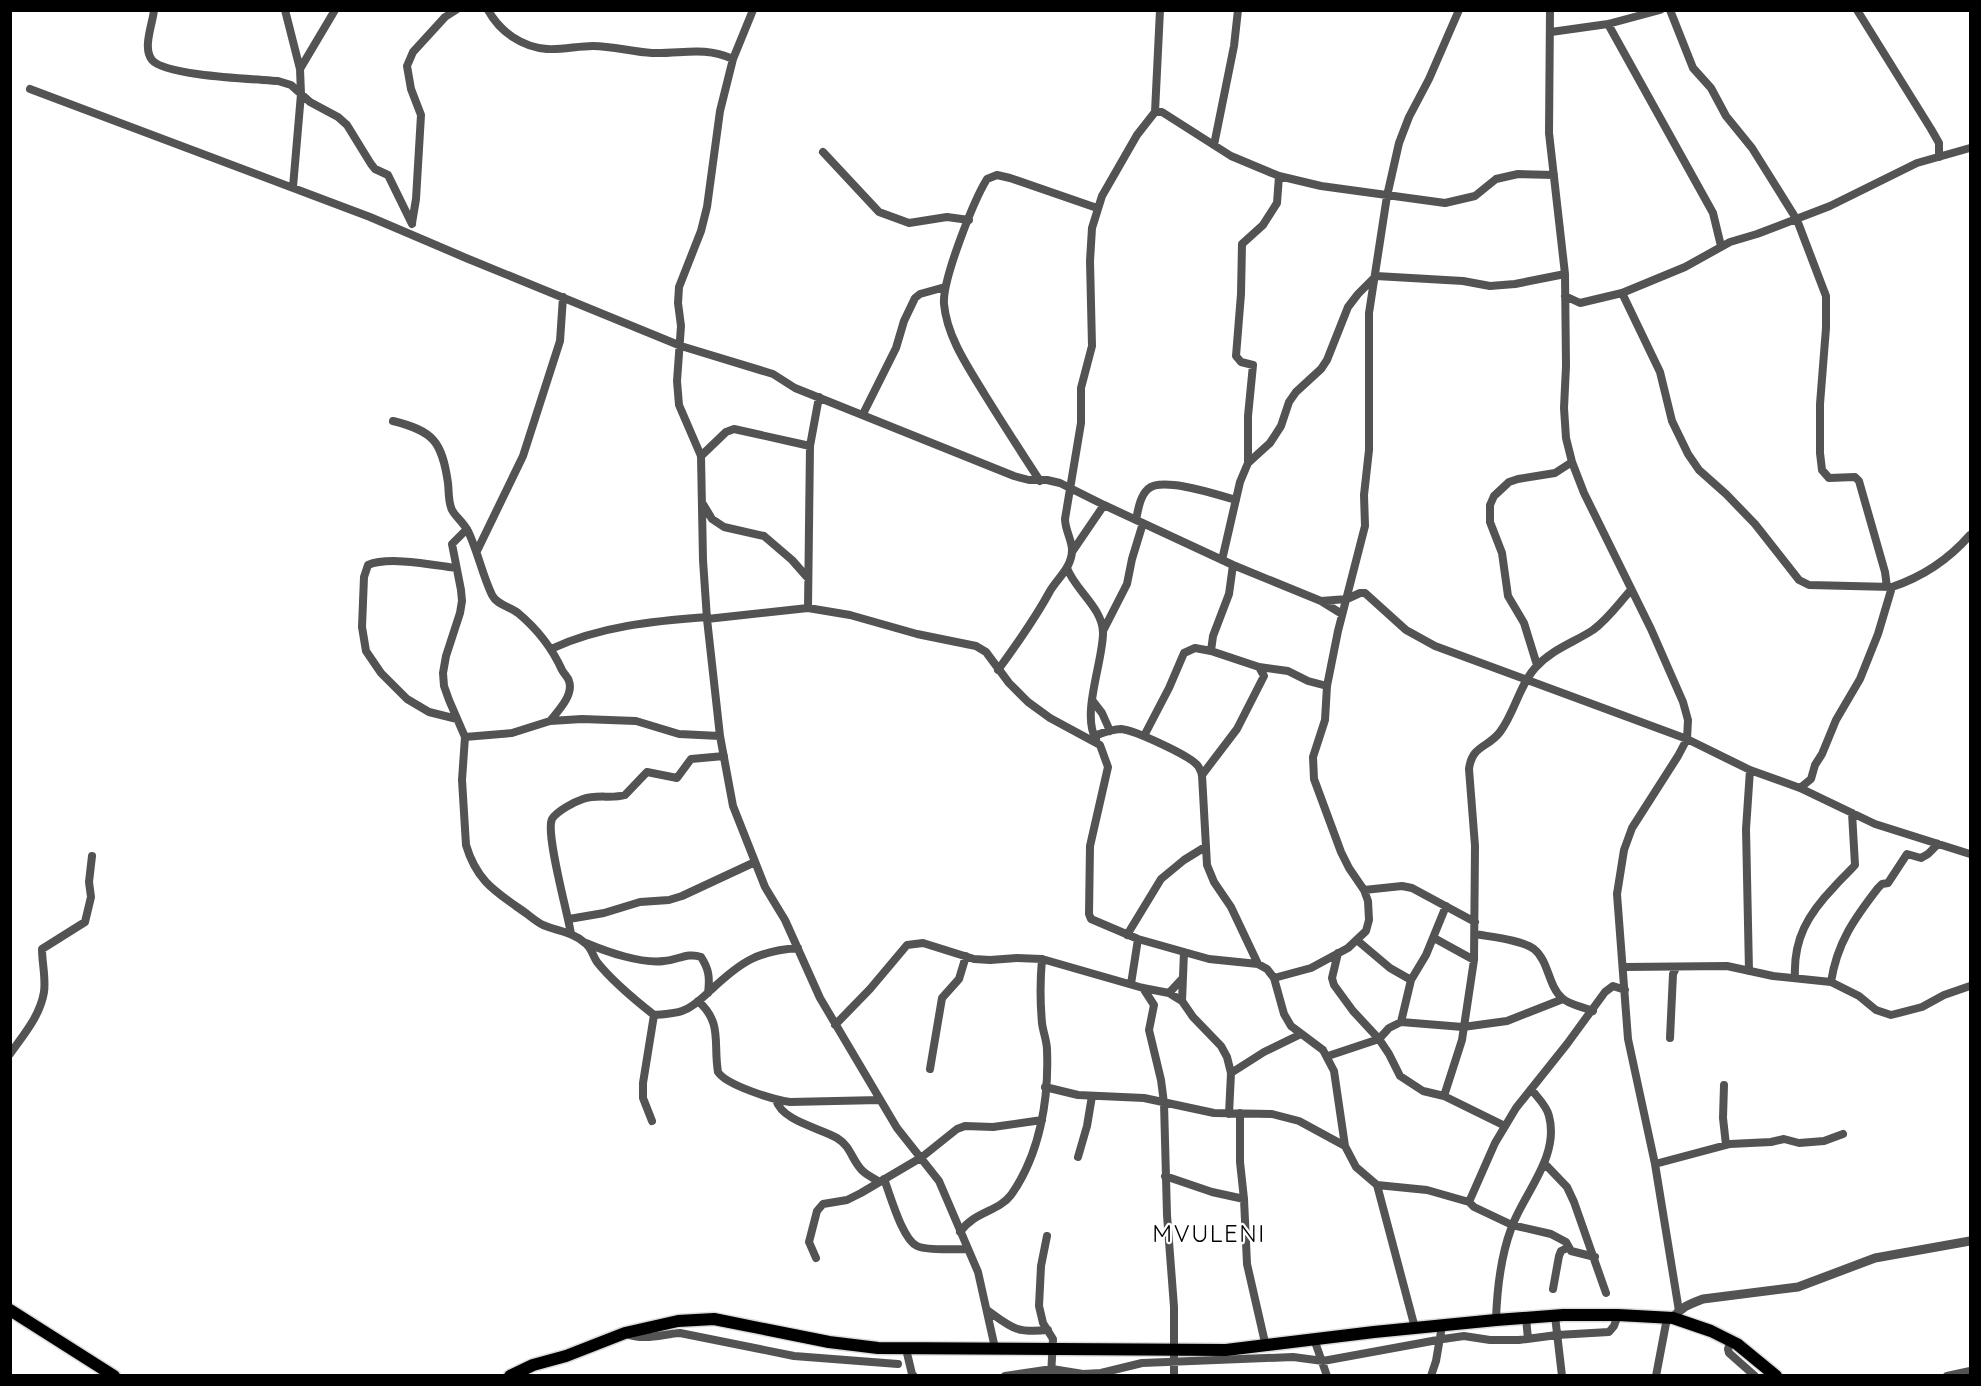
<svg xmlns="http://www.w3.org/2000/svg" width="1981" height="1386" viewBox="0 0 1981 1386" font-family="Quicksand,sans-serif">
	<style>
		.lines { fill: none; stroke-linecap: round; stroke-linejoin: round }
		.primary-casing { stroke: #dbdbdb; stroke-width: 15 }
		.minor { stroke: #535353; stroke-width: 8 }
		.tertiary { stroke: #535353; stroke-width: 9 }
		.primary { stroke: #000; stroke-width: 12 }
		.labels { text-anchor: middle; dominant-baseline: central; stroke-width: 4.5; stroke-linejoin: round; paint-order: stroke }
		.quarter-label { font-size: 24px; letter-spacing: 1.5px; fill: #000; stroke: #fff }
	</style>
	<rect width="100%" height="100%" fill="#fff"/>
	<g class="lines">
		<defs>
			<path id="primary" d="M10 1310 114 1376
				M510 1376 533 1365 566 1356 625 1333 678 1321 714 1319 829 1342 878 1348 1226 1350 1374 1332 1496 1320 1563 1315H1618L1673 1318 1711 1331 1737 1344 1776 1376"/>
		</defs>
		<use href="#primary" class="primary-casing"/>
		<path class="minor" d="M154 10C153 23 142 48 152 60 165 76 255 79 278 81L291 85 310 102 338 117 347 125 371 164 375 169 388 175 412 224
			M285 10 300 69 301 94 293 187
			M488 10C500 32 522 47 547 49 562 50 578 46 593 46 613 46 632 52 652 53 683 54 703 46 733 59
			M753 10 733 59 720 111 707 207 701 231 679 287 678 303 681 326 677 381 679 405 701 456 703 560 707 619 720 736 733 806 765 887 785 920 820 998 897 1128 939 1181 978 1272 995 1348
			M1550 10 1549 133 1565 274 1566 366 1564 408 1566 438 1572 462 1584 493 1651 629 1683 702 1688 720 1687 739 1678 756 1632 828 1624 850 1617 894 1628 1039 1655 1164 1679 1311
			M1670 10 1693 68 1711 88 1726 116 1752 148 1797 220 1826 296V328L1820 404V453L1822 470 1829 478 1855 477 1859 481 1885 572 1887 587
			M1857 10 1931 129 1939 143V157
			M1608 24 1713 213 1721 246
			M1551 32 1608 24 1660 10
			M300 69 335 10
			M30 89 370 217 466 258 681 346 773 374 795 388 1014 476 1029 480H1047L1060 483 1104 505 1233 565 1321 601 1342 614
			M1155 112 1160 10
			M1214 145 1234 46 1238 10
			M823 152 879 212 909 223 947 217 969 220
			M412 223 416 199 421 115 411 89 407 66 413 52 445 17 456 10
			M1622 293 1660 372 1672 421 1688 454 1699 470 1726 494 1755 524 1799 580 1809 585 1892 587C1922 577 1949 559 1970 535
			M1565 296 1580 303 1622 293 1685 267 1730 242 1757 234 1830 206 1917 163 1970 148
			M863 414 896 348 904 321 915 298 920 294 945 287
			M393 421C433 431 442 441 448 483 449 491 448 502 452 510 455 516 463 522 468 531 478 552 482 574 492 595 497 605 509 606 518 613 536 628 552 648 562 670 564 674 568 677 569 681 574 695 558 711 550 721
			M701 456 726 432 734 429 810 446
			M1248 463V416L1253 365 1241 362 1236 356 1241 294 1242 244 1263 225 1277 203 1279 176
			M1040 481C1021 452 1003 424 985 395 968 367 947 337 944 304 942 280 974 200 987 179L997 175 1010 178 1097 208
			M703 504 712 519 724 527 764 536 792 560 807 577
			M1136 520C1138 510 1140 496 1148 489 1162 476 1218 495 1236 500
			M467 529 452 544 461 590 462 601 460 613 446 656 443 673 444 686 449 700 465 737 462 780 466 845C476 879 493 890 520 909 528 914 535 921 543 925 557 931 573 932 585 943 591 947 593 956 597 962 612 981 635 1000 654 1015L643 1083V1098L652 1121
			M477 551 523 456 560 341 563 297
			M1072 552 1104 505
			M1222 560 1240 482 1248 463 1270 443 1281 426 1289 402 1296 392 1321 369 1327 360 1348 307 1358 294 1376 276 1463 281 1490 286 1515 284 1565 274
			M456 568C433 565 389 556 368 565L364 577 362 627 366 651 381 673 407 699 429 712 457 719
			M1067 568C1075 590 1103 608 1103 633 1103 661 1081 715 1096 739
			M1321 601 1347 599 1360 593H1365L1406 630 1435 646 1687 739 1750 770 1800 788 1875 824 1970 854
			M808 608 810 446 819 397
			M707 619 808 608 850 615 917 634 976 646 986 652 1009 683 1028 702 1050 718 1100 745 1108 767 1090 846 1089 914 1091 919 1138 939 1209 959 1258 964 1267 969 1274 978 1284 1014 1291 1026 1323 1050 1334 1071 1345 1146 1356 1167 1377 1185 1415 1328
			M1103 631 1127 584 1132 559 1143 523
			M551 649C600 626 654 621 707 617
			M1537 665 1524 623 1508 596 1502 553 1490 522V505L1494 496 1509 482 1518 479 1555 473 1572 462
			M1259 667 1288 671 1308 681 1327 686
			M998 670C1017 644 1035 619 1050 591 1058 578 1072 567 1072 550 1072 540 1065 530 1065 519L1081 423V388L1092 346 1090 261 1092 228 1102 196 1137 135 1155 112H1162L1231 156 1279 176 1321 186 1445 203 1475 196 1496 179 1518 174 1554 175
			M1092 700 1102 713 1110 731
			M1094 736C1102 733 1112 729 1121 729 1134 730 1191 756 1198 766 1199 767 1202 774 1202 775L1207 865 1214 882 1231 907 1258 964
			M1144 736 1169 688 1184 653 1195 648 1211 651
			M465 737 512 733 550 721 582 719 636 721 679 734 720 736
			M1202 775 1237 729 1264 676 1259 667 1211 651 1213 636 1229 594 1233 565
			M1800 788 1811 779 1815 765 1822 754 1836 720 1860 679 1878 634 1892 587
			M1364 890 1402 886 1412 888 1475 922
			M569 919 604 913 640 902 669 900 682 896 755 862
			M571 934C568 914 545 833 552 819 557 811 574 802 583 799 597 794 612 799 625 795L647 772 677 778 691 759 724 756
			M1475 934C1491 937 1522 940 1534 949 1549 961 1548 986 1562 998 1569 1005 1584 1007 1593 1011
			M1127 935 1161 879 1184 860 1205 847
			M1434 938 1474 960
			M1358 941 1390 968 1411 980
			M586 943C607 952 642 964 664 961 678 960 688 952 701 957 709 969 710 978 708 993
			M1338 953 1332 978 1334 985 1353 1011 1379 1039 1389 1054 1400 1076 1423 1091 1444 1096 1505 1126
			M1624 967 1727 966 1773 976 1831 982 1859 996 1876 1010 1891 1015 1922 1007 1944 995 1970 986
			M1749 971 1746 829 1750 770
			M1274 978 1311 968 1348 948 1366 931 1369 920 1368 901 1364 890 1349 868 1341 852 1314 779 1313 757 1325 720 1327 686 1338 631 1365 526 1364 495 1369 450V313L1387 196 1399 143 1409 117 1429 79 1459 10
			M1795 978C1793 939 1808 914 1835 886 1841 879 1849 872 1855 865L1852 813
			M1831 982C1837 943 1854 919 1878 888L1882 884 1888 883 1907 854 1921 858 1928 854 1938 844
			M1131 984 1138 939
			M1143 988 1154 1005 1149 1030 1161 1080 1164 1103 1167 1215 1174 1307V1376
			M1169 993 1182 979
			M698 1001C723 1023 713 1043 718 1072 726 1085 774 1100 790 1102L880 1100
			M1182 1001 1184 952
			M654 1015C664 1014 674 1014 682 1011 694 1007 703 997 712 989 741 962 757 951 798 948
			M1401 1022 1411 980 1426 955 1446 906
			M835 1025 870 989 907 945 923 943 974 959 990 960 1017 958 1042 959 1143 988 1169 993 1182 1001 1193 1017 1221 1046 1227 1057 1231 1073 1229 1114
			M1670 1038 1673 974 1676 968
			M10 1054C24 1034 40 1016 44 992 46 978 42 963 42 949L85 922 91 897 89 882 92 856
			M1328 1056 1379 1039 1389 1028 1401 1022 1463 1027 1507 1021 1563 999
			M930 1069 942 998 959 979 966 956
			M1231 1073 1264 1052 1301 1034
			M1724 1085 1723 1118 1726 1145
			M1045 1087 1078 1095 1144 1098 1214 1113 1272 1114 1299 1121 1345 1146
			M1444 1096 1462 1040 1474 960 1475 846 1469 769C1472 745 1488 748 1500 732 1515 712 1519 686 1535 668 1552 649 1573 643 1593 630 1608 619 1619 603 1631 590
			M776 1100C782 1121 820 1128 837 1138 850 1146 851 1157 860 1168 864 1174 872 1177 878 1181
			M1240 1113V1162L1244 1199 1247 1264 1266 1347
			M1078 1157 1087 1126 1092 1096
			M1544 1163 1567 1187 1574 1202 1606 1293
			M1655 1164 1730 1144 1771 1142 1784 1139 1799 1143 1824 1141 1843 1134
			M1165 1176 1212 1192 1244 1199
			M884 1179C890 1194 902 1239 917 1246 927 1251 956 1249 968 1249
			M1377 1185 1427 1190 1469 1202
			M960 1232C975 1211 998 1212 1011 1195 1040 1154 1049 1099 1047 1050 1047 1041 1043 1032 1042 1023 1040 1001 1040 981 1042 959
			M1047 1236 1041 1266 1039 1306 1043 1323 1053 1339 1051 1376
			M1595 1257 1571 1251 1566 1242 1551 1234 1512 1225 1474 1207 1469 1202 1495 1143 1516 1108 1567 1044 1605 992 1613 986 1625 990
			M816 1258 809 1242 817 1211 823 1204 847 1200 861 1193 922 1157 957 1129 965 1126 993 1127 1042 1120
			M1553 1289 1559 1256 1561 1251 1567 1248
			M987 1310C1012 1328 1015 1333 1048 1330
			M1555 1316 1562 1376
			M1526 1318 1528 1339
			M1496 1320C1497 1289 1500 1259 1511 1229 1523 1194 1560 1157 1549 1116 1547 1106 1537 1097 1531 1089
			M627 1334C644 1341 663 1334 680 1333L794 1356 898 1364
			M1314 1339 1327 1376
			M1731 1341 1728 1349 1729 1353 1755 1376
			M906 1349 912 1374 914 1376
			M1005 1376 1052 1369 1083 1374 1101 1373 1142 1363 1293 1357 1323 1361 1443 1339 1464 1336 1490 1340H1519L1557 1335 1609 1332 1614 1326 1618 1315
			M1431 1376 1436 1361 1442 1326
			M1656 1376 1667 1318
			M1947 1376 1970 1371"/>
		<path class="tertiary" d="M1673 1318C1681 1307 1690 1304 1703 1299L1798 1287 1875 1258 1970 1241"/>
		<use href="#primary" class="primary"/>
	</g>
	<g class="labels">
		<g class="quarter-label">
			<text x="1209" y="1233">MVULENI</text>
		</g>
	</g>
	<rect width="1981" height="1386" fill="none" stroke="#000000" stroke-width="24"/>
</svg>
